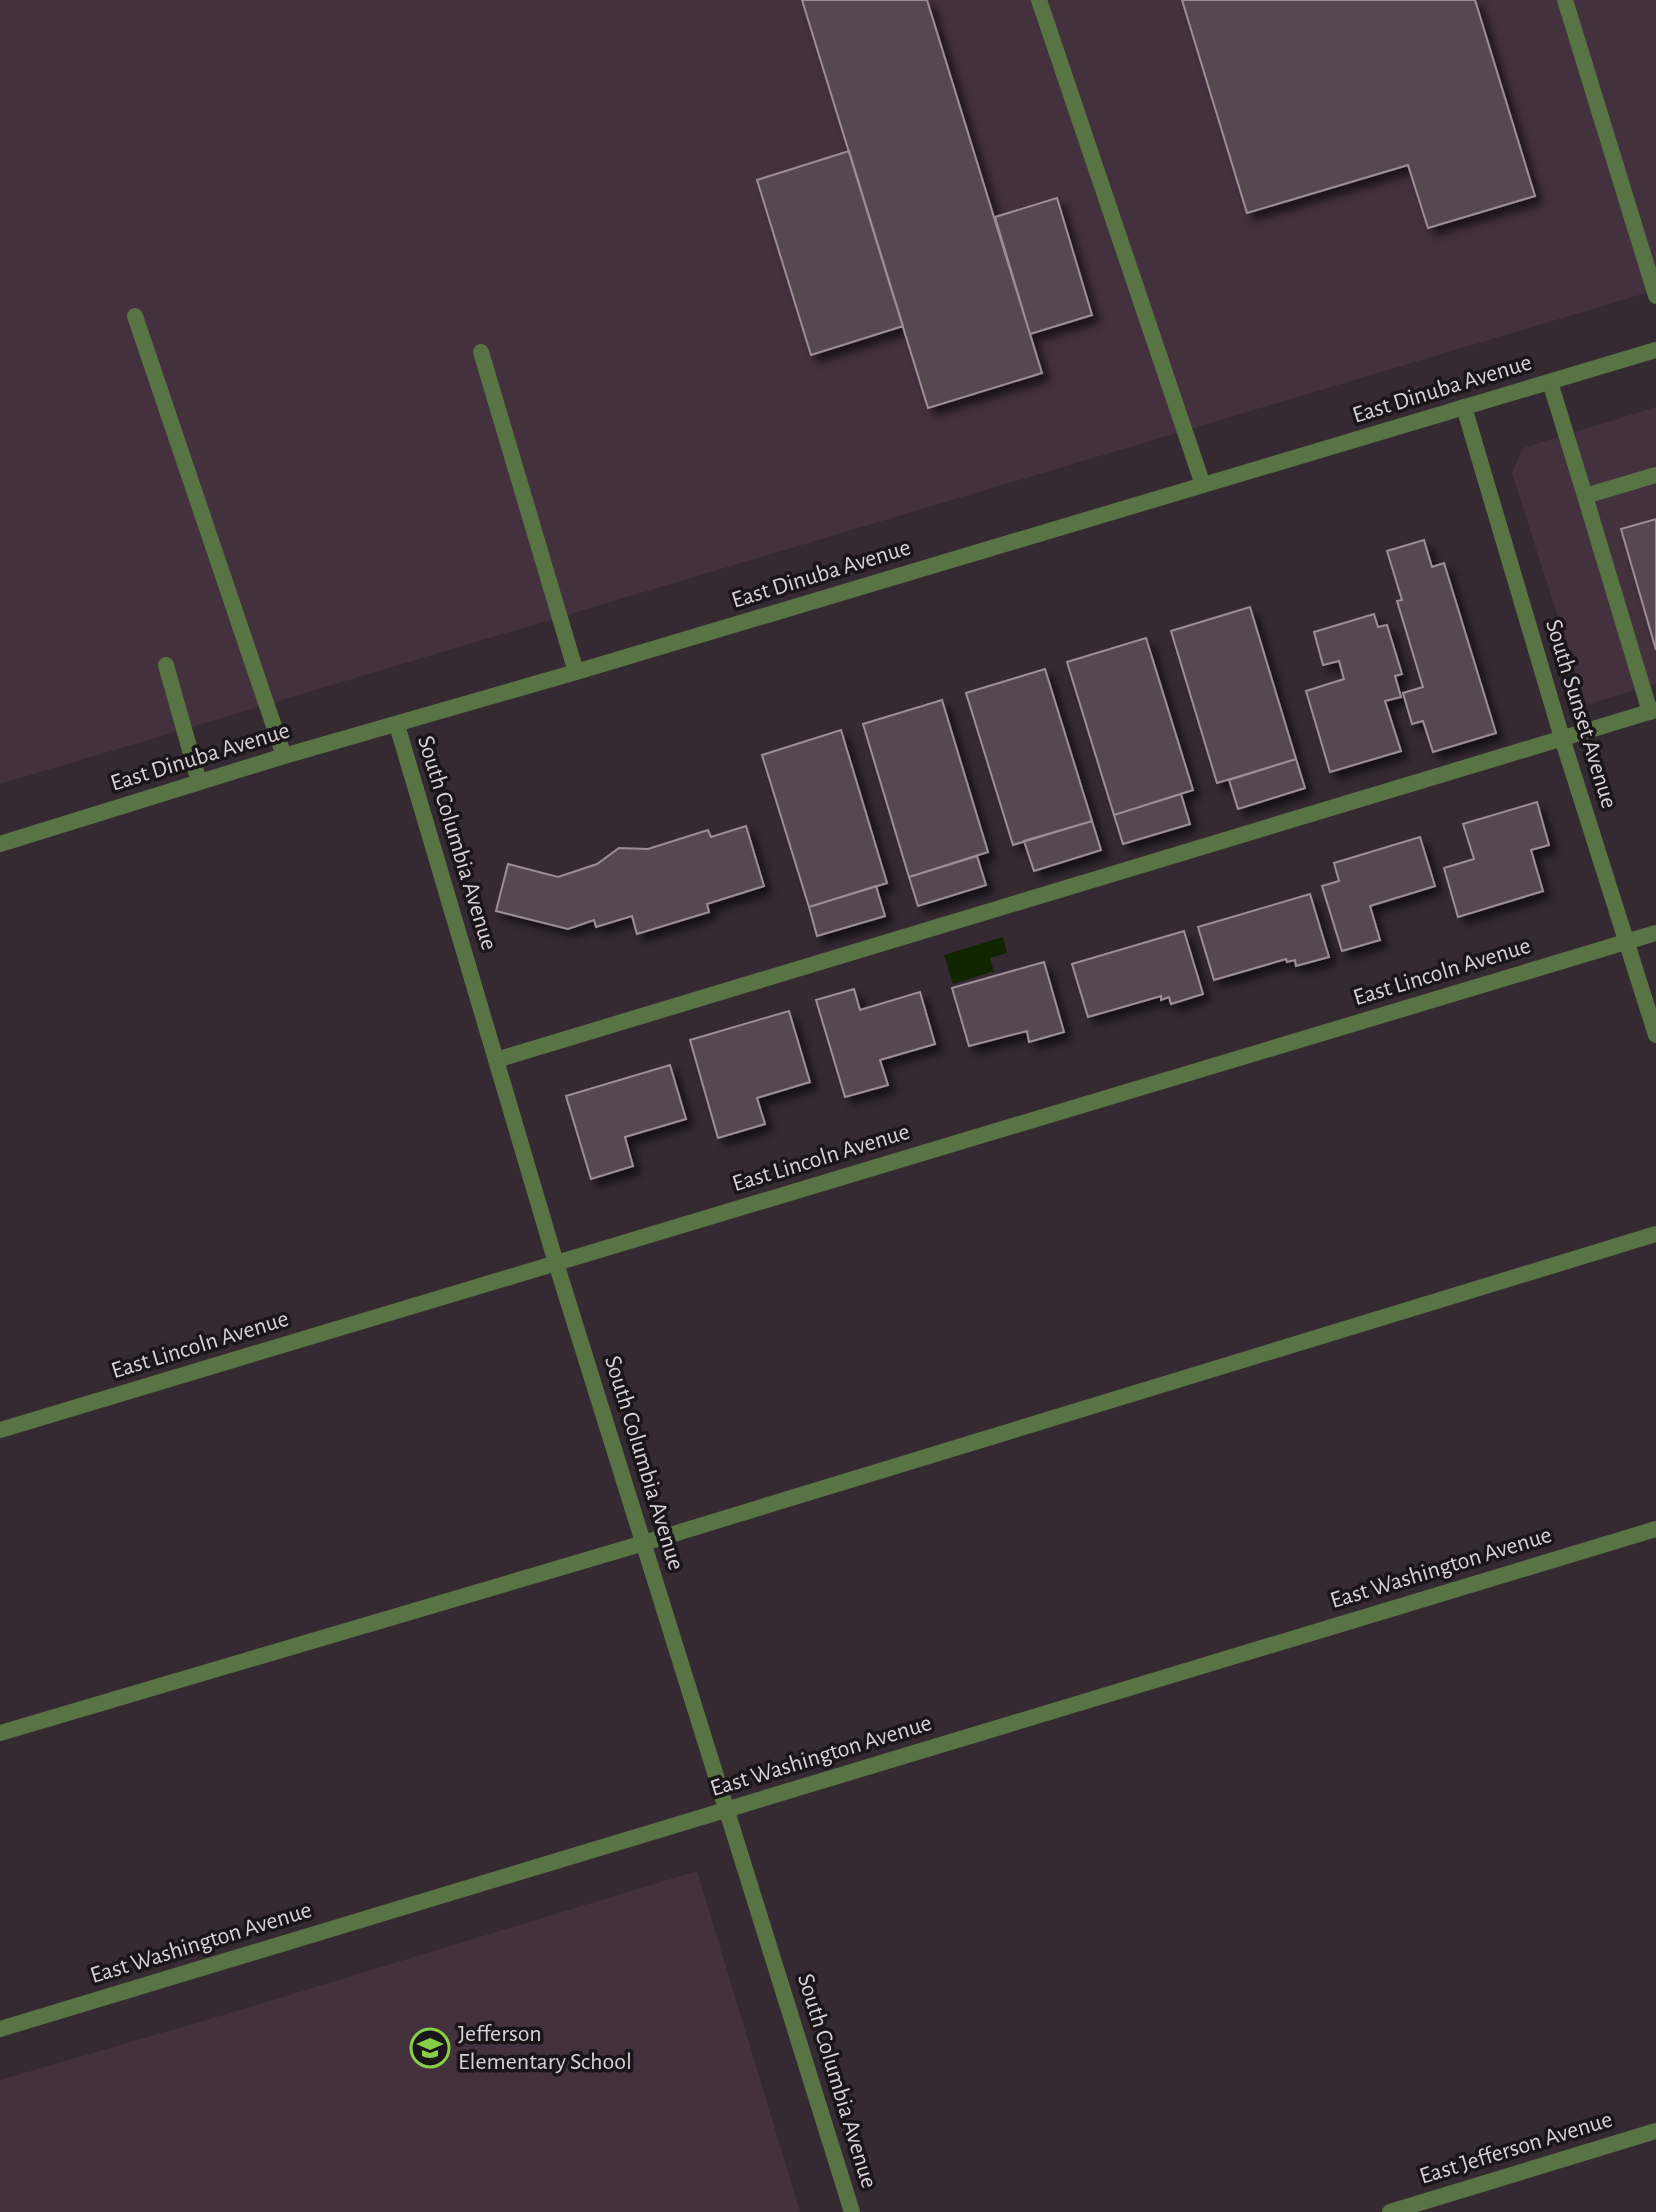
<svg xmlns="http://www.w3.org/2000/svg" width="1656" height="2212" viewBox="0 0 1656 2212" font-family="'Alegreya Sans',sans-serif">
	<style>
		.built { fill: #43313d }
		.water { fill: #102400 }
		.building { fill: #554850; stroke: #9c8d96; stroke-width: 2; filter: url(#shadow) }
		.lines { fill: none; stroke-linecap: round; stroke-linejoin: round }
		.service { stroke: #587344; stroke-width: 16 }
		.minor { stroke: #587344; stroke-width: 16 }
		.tertiary { stroke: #587344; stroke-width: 16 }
		.labels { text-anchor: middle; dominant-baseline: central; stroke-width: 7; stroke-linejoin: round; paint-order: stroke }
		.street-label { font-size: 24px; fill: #dad1d6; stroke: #1a1518 }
		.poi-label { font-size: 24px; fill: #dad1d6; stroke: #1a1518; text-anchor: start }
	</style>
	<defs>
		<filter id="shadow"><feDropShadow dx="7" dy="7" stdDeviation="4" flood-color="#0009"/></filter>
	</defs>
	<rect width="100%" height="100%" fill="#362a32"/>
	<path class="built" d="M0 0H1656V290L0 784Z
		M1656 407V684L1586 705 1512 473 1523 448Z
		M697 1871 800 2212H0V2080L220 2016Z"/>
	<path class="water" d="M1003 937 1007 953 990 958 994 971 953 984 944 955Z"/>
	<path class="building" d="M802 0H927L1042 373 928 408Z
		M1182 0H1475L1535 196 1428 228 1408 165 1247 213Z
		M849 151 903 326 811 355 757 180Z
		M1057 198 1092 315 1030 334 995 217Z
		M1656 519V650L1621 529Z
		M1424 540 1432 567 1444 563 1496 733 1433 752 1423 721 1412 724 1403 693 1423 687 1397 601 1402 600 1387 551Z
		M1250 607 1296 759 1217 783 1171 631Z
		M1374 614 1378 627 1387 625 1402 674 1395 676 1401 697 1385 701 1401 751 1330 772 1306 691 1344 679 1339 661 1323 665 1314 632Z
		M1146 638 1193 790 1114 815 1067 662Z
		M1045 669 1092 821 1013 845 966 693Z
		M942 700 988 852 909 877 863 724Z
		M841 730 887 883 809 907 762 755Z
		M1296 759 1305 788 1238 809 1229 780Z
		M1181 794 1190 824 1123 844 1114 815Z
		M1537 802 1549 845 1531 850 1543 891 1458 917 1444 868 1474 859 1463 824Z
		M1092 821 1101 850 1034 871 1024 841Z
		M746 826 764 886 707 904 709 912 637 934 632 916 596 927 594 920 568 929 496 911 508 864 558 877 597 864 619 848 648 849 708 830 711 837Z
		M1420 837 1435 886 1370 906 1380 940 1342 951 1322 886 1339 881 1334 863Z
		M977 856 986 885 918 906 909 877Z
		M876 886 885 916 817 936 809 907Z
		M1310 894 1329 957 1296 966 1295 960 1287 962 1286 959 1214 980 1198 927Z
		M1184 931 1203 994 1171 1004 1169 997 1161 1000V996L1088 1017 1072 964Z
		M1044 962 1064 1032 1029 1042 1027 1031 969 1046 952 988Z
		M854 989 860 1010 920 992 935 1044 880 1060 888 1085 845 1097 816 1000Z
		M789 1011 810 1082 757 1098 765 1124 718 1138 690 1040Z
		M670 1065 686 1119 625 1137 633 1166 591 1179 566 1096Z"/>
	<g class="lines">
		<path class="service" d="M1565 0 1656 296
			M135 316 284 756
			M481 352 576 672
			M1550 382 1585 496
			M166 665 199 782
			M1650 712 1585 496 1656 475
			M496 1060 1656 710
			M0 1733 644 1543 1656 1234"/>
		<path class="minor" d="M1039 0 1203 485
			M1464 407 1562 738 1656 1035
			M397 725 556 1263 852 2212
			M0 1430 1656 933
			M0 2029 1656 1529
			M1390 2212 1656 2131"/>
		<path class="tertiary" d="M0 844 284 756 576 672 1656 350"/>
	</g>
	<defs>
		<symbol id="school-ring" viewBox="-11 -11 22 22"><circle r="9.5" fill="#1a1518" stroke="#88cf49" stroke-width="1.5"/><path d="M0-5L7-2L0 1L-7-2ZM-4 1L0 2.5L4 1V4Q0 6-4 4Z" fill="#88cf49"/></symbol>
	</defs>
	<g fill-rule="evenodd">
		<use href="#school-ring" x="408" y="2026" width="44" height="44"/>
	</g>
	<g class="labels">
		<g class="street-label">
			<text transform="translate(1442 389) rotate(-17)">East Dinuba Avenue</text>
			<text transform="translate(821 574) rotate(-17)">East Dinuba Avenue</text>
			<text transform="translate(1581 714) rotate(73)">South Sunset Avenue</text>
			<text transform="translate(200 757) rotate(-17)">East Dinuba Avenue</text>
			<text transform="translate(457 843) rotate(73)">South Columbia Avenue</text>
			<text transform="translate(1442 972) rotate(-17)">East Lincoln Avenue</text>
			<text transform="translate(821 1158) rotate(-17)">East Lincoln Avenue</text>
			<text transform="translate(200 1345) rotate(-17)">East Lincoln Avenue</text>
			<text transform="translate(644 1463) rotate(73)">South Columbia Avenue</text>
			<text transform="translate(1441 1568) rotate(-17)">East Washington Avenue</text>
			<text transform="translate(821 1756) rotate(-17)">East Washington Avenue</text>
			<text transform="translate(201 1943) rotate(-17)">East Washington Avenue</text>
			<text transform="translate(837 2081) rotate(73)">South Columbia Avenue</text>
			<text transform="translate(1516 2148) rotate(-17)">East Jefferson Avenue</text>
		</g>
		<g class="poi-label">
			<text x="458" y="2034">Jefferson<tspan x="458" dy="28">Elementary School</tspan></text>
		</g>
	</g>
</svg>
